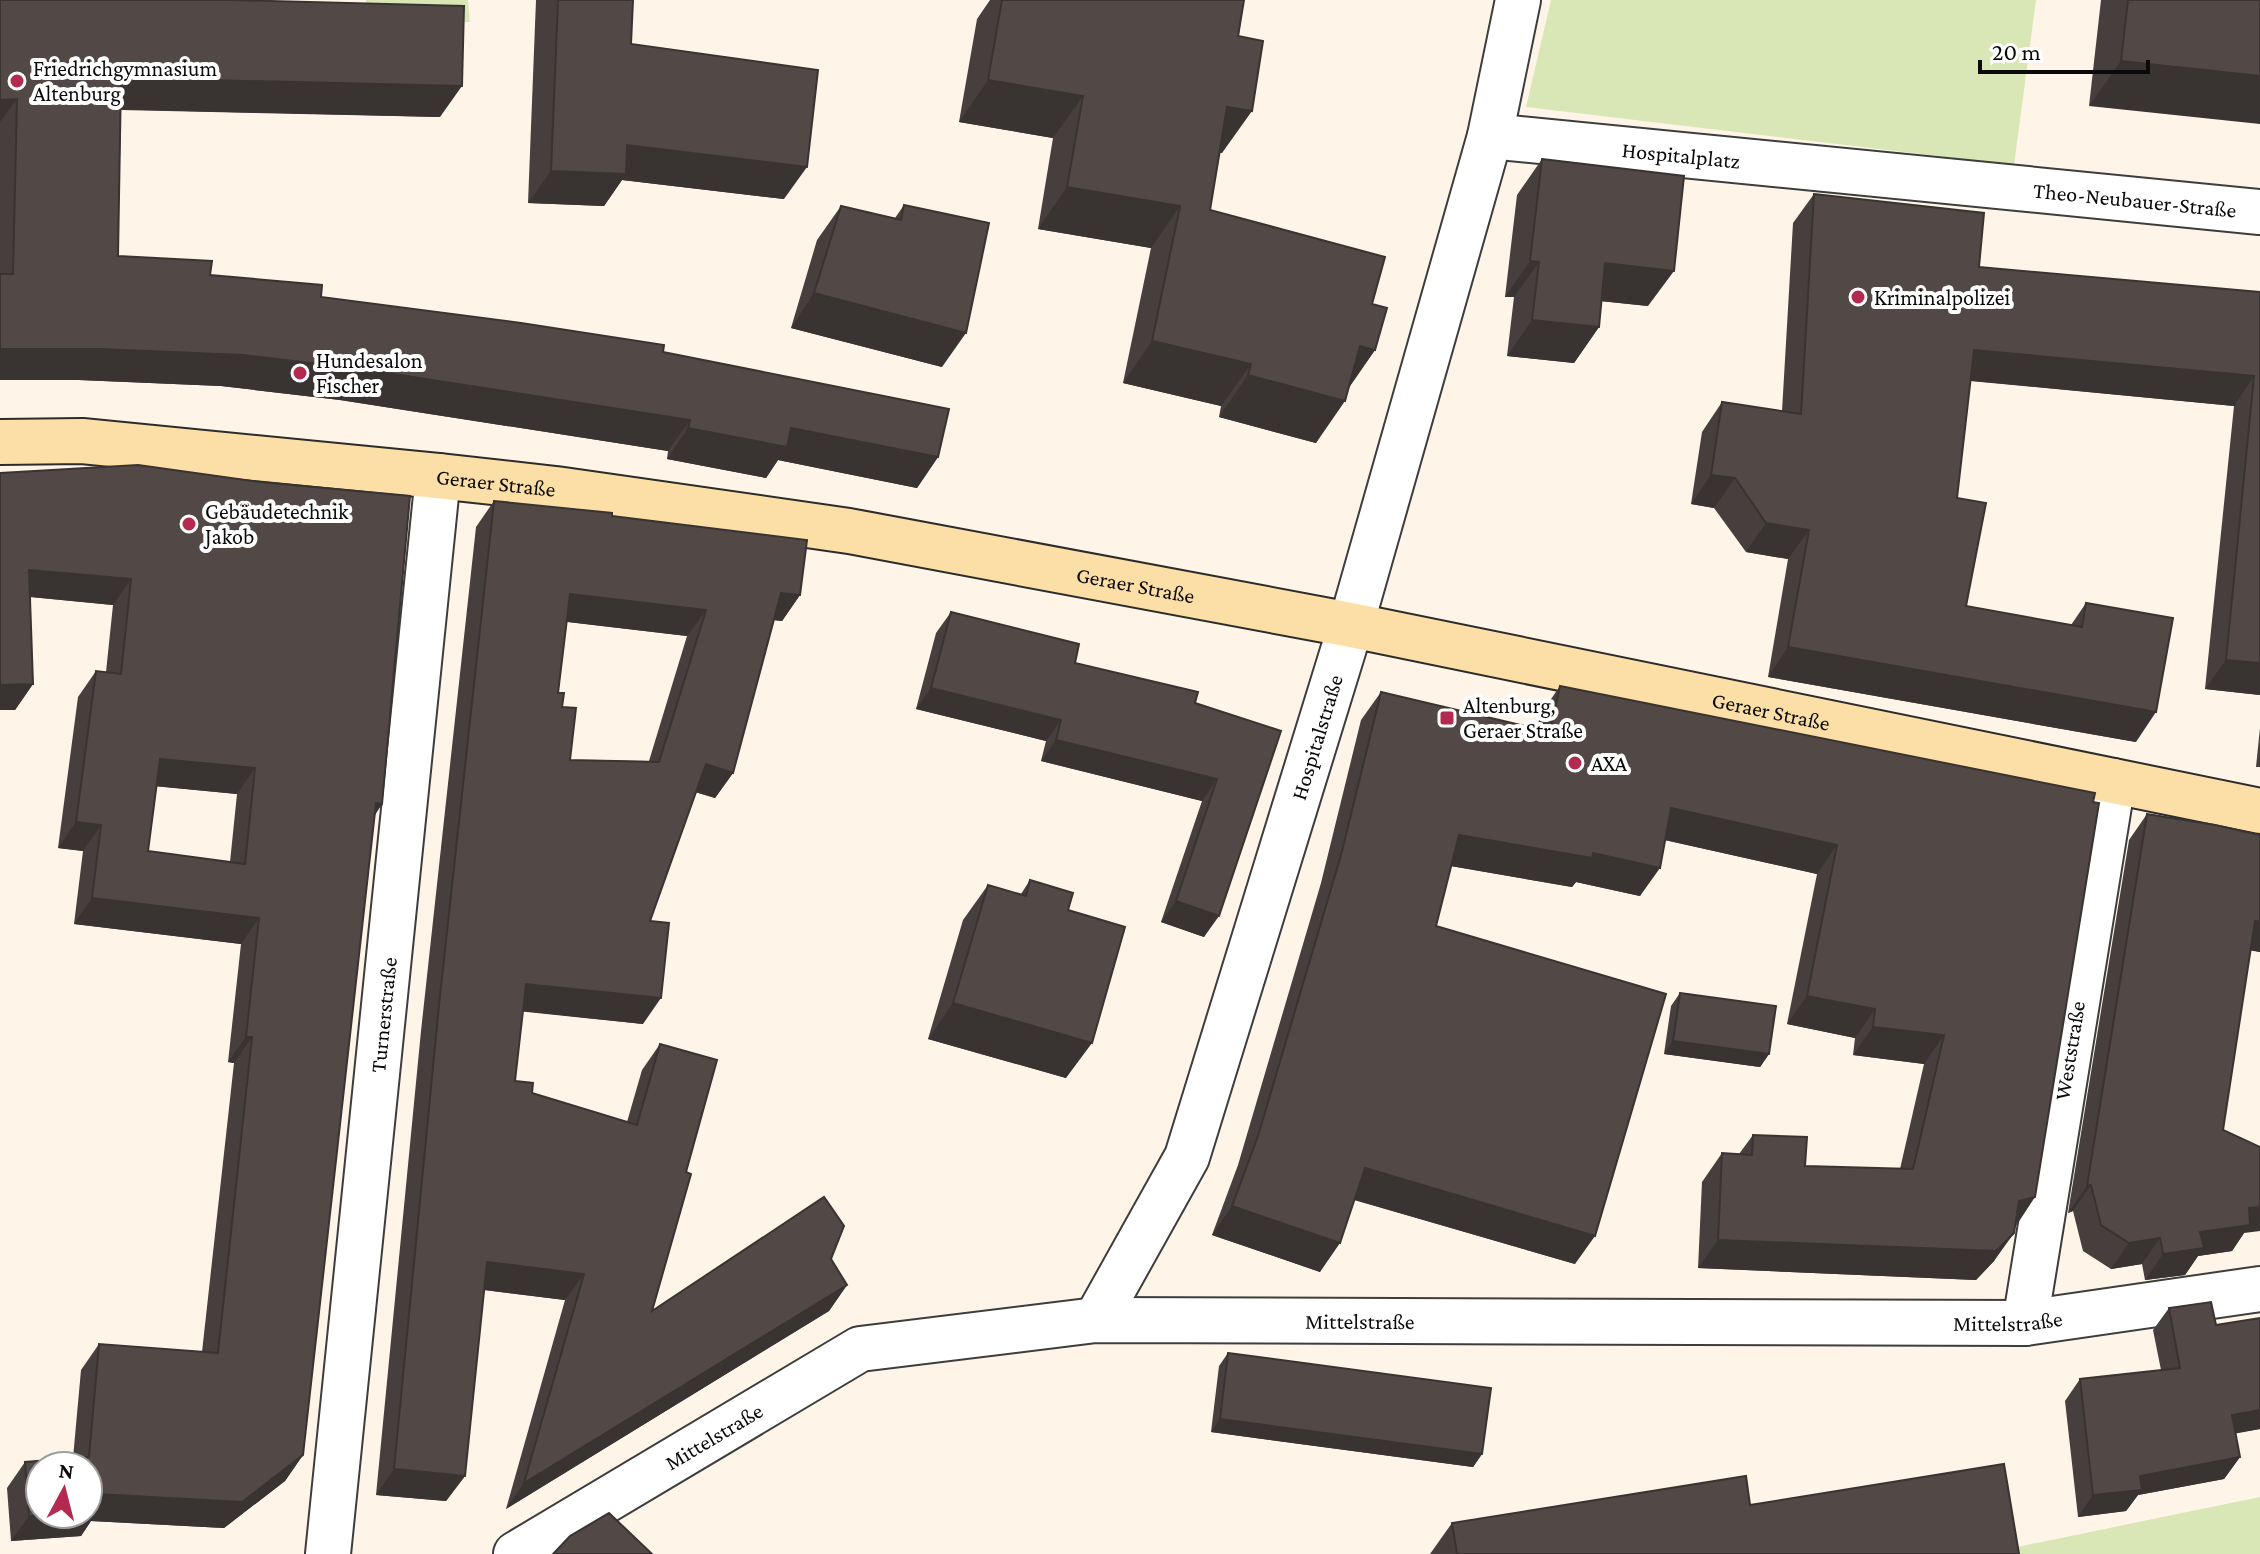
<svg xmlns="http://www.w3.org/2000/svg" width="2260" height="1554" viewBox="0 0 2260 1554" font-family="'Crimson Pro',serif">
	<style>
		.green { fill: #d9e6b5 }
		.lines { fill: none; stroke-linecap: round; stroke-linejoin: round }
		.street-casing { stroke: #3d3d3d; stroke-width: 48 }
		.secondary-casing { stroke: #2c2c2c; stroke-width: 48 }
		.street { stroke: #fff; stroke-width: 44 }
		.secondary { stroke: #fcdfa6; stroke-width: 44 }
		.wall { fill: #473f3d; fill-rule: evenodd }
		.shaded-wall { fill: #393332 }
		.building { fill: #524947; stroke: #393332; stroke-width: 2; fill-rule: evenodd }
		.poi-dot { fill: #b3294f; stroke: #fff; stroke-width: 3 }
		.labels { text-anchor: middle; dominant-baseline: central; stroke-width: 8; stroke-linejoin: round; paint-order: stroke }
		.poi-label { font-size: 22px; fill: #0a0a0a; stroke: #fff; text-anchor: start }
		.street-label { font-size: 22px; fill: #0a0a0a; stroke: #fff }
	</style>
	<rect width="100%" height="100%" fill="#fef5e8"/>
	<path class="green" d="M366 0H468L470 22 369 21Z
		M1551 0H2036L2014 165 1526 107Z
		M2260 1497V1554H2018L2017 1547Z"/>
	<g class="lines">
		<defs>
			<g id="street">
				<path id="s1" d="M1490 136 2260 212"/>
				<path id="s2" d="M1096 1320 1187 1157 1351 625 1490 136 1518 0"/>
				<path id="s3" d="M2025 1323 2113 781"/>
				<path id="s4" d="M328 1554 438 476"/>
				<path id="s5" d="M516 1554 860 1349 1096 1320 2025 1323 2260 1289"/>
			</g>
			<g id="secondary">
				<path id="s6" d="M0 442 82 441 438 476 556 489 849 531 1351 625 2260 811"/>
			</g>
		</defs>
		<use href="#street" class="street-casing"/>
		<use href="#secondary" class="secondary-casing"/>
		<use href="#street" class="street"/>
		<use href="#secondary" class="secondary"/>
	</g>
	<path class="wall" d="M0 0 440 117 121 110 118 256 321 297 663 352 938 457 917 488 778 460 766 478 667 459 668 451 340 400 221 386 79 380H0Z
		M536 0H633L631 44 784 199 622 180 604 206 528 203Z
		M990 0H1244L1222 153H1220L1210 210 1372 304 1375 350 1349 387 1316 443 1219 417 1221 406 1123 383 1151 248 1038 229 1053 138 959 122 977 19Z
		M2101 0H2260L2089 106Z
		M1542 159 1648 306 1601 301 1599 327 1574 363 1507 356 1514 297H1505L1517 195Z
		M1814 194 1979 267 2260 292V695L2205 689 2234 406 1970 381 1957 498 1966 606 2071 625 2086 603 2136 742 1768 677 1788 559 1746 552 1714 508 1691 504 1702 432 1722 402 1782 411 1793 223Z
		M904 205 942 367 791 328 817 240 841 206 895 218Z
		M138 465 382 804 375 815 303 1455 285 1481 224 1528 91 1521 81 1536 11 1541 7 1488 25 1462 73 1458 81 1370 99 1344 202 1352 234 1063 228 1062 241 944 74 924 83 851 58 848 78 697 96 671 106 672 113 605 30 597 33 684 15 710H0V473ZM156 786 237 794 230 862 148 851Z
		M494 501 612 516 800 595 782 621 774 620 733 773 715 798 696 792 650 921 643 1024 523 1011 515 1081 532 1093 627 1122 642 1070 660 1044 686 1172 652 1311 831 1259 847 1285 829 1311 506 1509 565 1300 484 1290 465 1476 446 1501 376 1495 421 1031 476 527ZM567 622 687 636 649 761 570 760 558 693Z
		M951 612 1075 663 1281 731 1204 937 1161 922 1202 801 1041 761 1046 741 916 709 936 633Z
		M1560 686 2095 793 2016 1225 1994 1261 1976 1280 1698 1268 1702 1182 1722 1153 1739 1154 1753 1135 1805 1166 1900 1169 1924 1064 1853 1055 1855 1038 1787 1024 1817 874 1665 840 1640 896 1576 882 1572 887 1451 866 1436 926 1575 1264 1354 1200 1320 1272 1212 1235 1238 1165 1321 883 1361 720 1381 692 1537 729 1540 715Z
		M2260 728V767H2256Z
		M2147 814 2260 835V952L2250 950 2223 1130 2244 1233 2232 1251 2198 1256 2185 1275 2145 1280 2142 1264 2111 1269 2083 1251 2073 1211 2068 1213 2129 840Z
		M1030 880 1068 910 1066 1078 928 1039 963 920 988 885 1021 894Z
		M1680 993 1769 1054 1760 1067 1664 1054 1671 1006Z
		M2169 1308 2216 1325 2260 1429 2235 1433 2240 1457 2224 1479 2138 1495 2126 1511 2078 1517 2065 1401 2080 1379 2161 1370 2153 1330Z
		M1228 1353 1482 1454 1473 1467 1211 1432 1219 1366Z
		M1750 1505 2019 1554H1430L1452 1523Z"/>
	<path class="shaded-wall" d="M2121 61 2260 76V124L2089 106Z
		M121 78 462 86 440 117 100 109Z
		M988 80 1083 96 1053 138 959 122Z
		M17 99 0 122V100Z
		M1227 107 1252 111 1222 153 1198 149Z
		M627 145 807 167 784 199 622 180 604 206 528 203 551 171Z
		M1067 187 1180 206 1151 248 1038 229Z
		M1530 261 1539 262 1514 297H1505Z
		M1605 263 1674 271 1648 306 1580 299Z
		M814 293 966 333 942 367 791 328Z
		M1532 320 1599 327 1574 363 1507 356Z
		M1152 341 1251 364 1221 406 1123 383Z
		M1360 346 1375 350 1346 392Z
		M0 349H101L243 355 361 369 690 420 668 451 340 400 221 386 79 380H0Z
		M1974 350 2254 376 2234 406 1953 379Z
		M1248 375 1345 401 1316 443 1219 417Z
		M688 428H791L938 457 917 488 778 460 766 478 667 459Z
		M1711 475 1735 478 1714 508 1691 504Z
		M1766 523 1809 530 1788 559 1746 552Z
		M29 570 131 579 113 605 11 595Z
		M781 593 800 595 782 621 763 619Z
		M570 594 706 610 687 636 552 620Z
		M1788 647 2156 712 2136 742 1768 677Z
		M2226 660 2260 663V695L2205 689Z
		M33 684 15 710H0V685Z
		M931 688 1061 720 1046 741 916 709Z
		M1056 740 1217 779 1202 801 1041 761Z
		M160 759 255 768 237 794 142 785Z
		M706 764 733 773 715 798 688 790Z
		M376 803 382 804 364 830Z
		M1671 808 1837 845 1817 874 1651 837Z
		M76 822 101 825 83 851 58 848Z
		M1459 835 1593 853 1660 868 1640 896 1576 882 1572 887 1439 864Z
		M92 898 259 918 241 944 74 924Z
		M1176 901 1219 916 1204 937 1161 922Z
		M2255 921 2260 922V952L2236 948Z
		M526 984 661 998 643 1024 507 1010Z
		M1807 996 1875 1009 1855 1038 1787 1024Z
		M953 1003 1092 1043 1066 1078 928 1039Z
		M1873 1027 1944 1035 1924 1064 1853 1055Z
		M246 1037H252L234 1063 228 1062Z
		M1673 1041 1769 1054 1760 1067 1664 1054Z
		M1365 1168 1595 1236 1575 1264 1345 1197Z
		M2091 1185 2073 1211 2068 1213 2087 1186Z
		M2035 1197 2016 1226 2019 1201Z
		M1232 1206 1340 1243 1320 1272 1212 1235Z
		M2260 1207V1231L2244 1233 2232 1251 2198 1256 2185 1275 2145 1280 2163 1254 2200 1232 2249 1208Z
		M2014 1233 1994 1261 1976 1280 1698 1268 1718 1240Z
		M2160 1238 2142 1264 2111 1269 2129 1243Z
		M487 1262 584 1274 565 1300 469 1288Z
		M847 1285 829 1311 506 1509 524 1483Z
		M2260 1410V1429L2217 1437 2232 1415Z
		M1220 1419 1482 1454 1473 1467 1211 1432Z
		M303 1455 285 1481 224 1528 91 1521 81 1536 11 1541 29 1516 50 1514H88V1508L97 1494Z
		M2240 1457 2224 1479 2138 1495 2126 1511 2078 1517 2093 1495 2140 1476Z
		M394 1469 465 1476 446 1501 376 1495Z"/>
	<path class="building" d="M0 0H231L464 6 462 86 121 78 118 256 212 261 210 275 322 285 321 297 521 323 664 345 663 352 949 409 938 457 791 428 787 447 688 428 690 420 361 369 243 355 101 349H0V274H13L17 99 0 100Z
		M558 0H633L631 44 818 70 807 167 627 145 626 174 551 171Z
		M1002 0H1244L1238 36 1263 41 1252 111 1227 107 1210 210 1385 257 1372 304 1387 308 1375 350 1360 346 1345 401 1248 375 1251 364 1152 341 1180 206 1067 187 1083 96 988 80Z
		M2128 0H2260V76L2121 61Z
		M1542 159 1684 176 1674 271 1605 263 1599 327 1532 320 1539 262 1530 261Z
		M1814 194 1984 213 1979 267 2260 292V663L2226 660 2254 376 1974 350 1957 498 1986 503 1966 606 2082 627 2086 603 2173 618 2156 712 1788 647 1809 530 1766 523 1735 478 1711 475 1722 402 1801 414Z
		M904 205 989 223 966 333 814 293 841 206 901 220Z
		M138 465 260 482 410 496 382 804 376 803 303 1455 242 1502 97 1494 99 1510 88 1511V1466H40V1514H50L29 1516 25 1462 89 1457 99 1344 218 1353 252 1037H246L259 918 92 898 101 825 76 822 96 671 121 674 131 579 29 570 33 684 0 685V473ZM160 759 255 768 245 864 148 851Z
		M494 501 612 513V516L807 540 800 595 781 593 733 773 706 764 650 921 669 923 661 998 526 984 515 1081 533 1083 532 1093 637 1125 660 1044 717 1060 686 1172 691 1174 652 1311 824 1197 844 1226 831 1259 847 1285 524 1483 584 1274 487 1262 465 1476 394 1469 439 1005ZM570 594 706 610 659 762 570 760 576 708 562 707 564 693H558Z
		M951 612 1079 644 1075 663 1198 692 1195 703 1281 731 1219 916 1176 901 1217 779 1056 740 1061 720 931 688Z
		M1560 686 2095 793 2093 802 2099 803 2035 1197 2019 1201 2014 1233 1996 1251 1718 1240 1722 1153 1752 1155 1753 1135 1807 1137 1805 1166 1913 1169 1944 1035 1873 1027 1875 1009 1807 996 1837 845 1671 808 1660 868 1593 853 1592 858 1459 835 1436 926 1666 994 1595 1236 1365 1168 1340 1243 1232 1206 1258 1136 1341 855 1381 692 1550 732Z
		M2147 814 2215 825 2260 835V922L2255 921 2223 1130 2260 1147V1207L2249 1208 2250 1225 2200 1232 2204 1248 2163 1254 2160 1238 2129 1243 2101 1225 2091 1185 2087 1186Z
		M1030 880 1073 893 1068 910 1125 927 1092 1043 953 1003 988 885 1026 896Z
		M1680 993 1776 1006 1769 1054 1673 1041Z
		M2211 1302 2216 1325 2260 1318V1410L2232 1415 2240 1457 2140 1476 2142 1490 2093 1495 2080 1379 2180 1368 2169 1308Z
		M1228 1353 1491 1388 1482 1454 1220 1419Z
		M2004 1464 2019 1554H1457L1452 1523 1746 1476 1750 1505Z
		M609 1513 652 1554H553L570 1536Z"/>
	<g class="poi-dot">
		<circle cx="17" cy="81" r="8"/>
		<circle cx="1858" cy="297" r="8"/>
		<circle cx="300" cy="373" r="8"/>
		<circle cx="189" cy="524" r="8"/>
		<rect x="1439" y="710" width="16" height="16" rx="4"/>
		<circle cx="1575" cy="763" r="8"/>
	</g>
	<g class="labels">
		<g class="poi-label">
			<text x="33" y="68">Friedrichgymnasium<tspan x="33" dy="25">Altenburg</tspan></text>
			<text x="1874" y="297">Kriminalpolizei</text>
			<text x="316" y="360">Hundesalon<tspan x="316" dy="25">Fischer</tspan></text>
			<text x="205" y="511">Gebäudetechnik<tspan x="205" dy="25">Jakob</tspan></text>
			<text x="1463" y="705">Altenburg,<tspan x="1463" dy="25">Geraer Straße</tspan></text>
			<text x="1591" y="763">AXA</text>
		</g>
		<g class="street-label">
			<text stroke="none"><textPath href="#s1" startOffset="192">Hospitalplatz</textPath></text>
			<text stroke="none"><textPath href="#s1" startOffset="648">Theo-Neubauer-Straße</textPath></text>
			<text stroke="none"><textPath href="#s6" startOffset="498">Geraer Straße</textPath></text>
			<text stroke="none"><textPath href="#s6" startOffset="1146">Geraer Straße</textPath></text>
			<text stroke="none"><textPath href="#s6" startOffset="1794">Geraer Straße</textPath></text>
			<text stroke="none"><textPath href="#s2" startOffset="626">Hospitalstraße</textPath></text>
			<text stroke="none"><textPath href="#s4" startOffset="542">Turnerstraße</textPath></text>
			<text stroke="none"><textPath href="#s3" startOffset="276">Weststraße</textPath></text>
			<text stroke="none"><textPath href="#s5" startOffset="1550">Mittelstraße</textPath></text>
			<text stroke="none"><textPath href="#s5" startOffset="902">Mittelstraße</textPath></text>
			<text stroke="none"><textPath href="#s5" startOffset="230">Mittelstraße</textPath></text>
		</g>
	</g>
	<g transform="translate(64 1490) rotate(7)"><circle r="38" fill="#ffffff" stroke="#9d9d9d" stroke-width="2"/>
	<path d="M0-6L14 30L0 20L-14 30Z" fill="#b3294f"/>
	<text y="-12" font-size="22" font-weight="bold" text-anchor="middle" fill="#0a0a0a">N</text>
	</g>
	<path d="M1980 60v12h168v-12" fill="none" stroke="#0a0a0a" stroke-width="4"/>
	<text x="1992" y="60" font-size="24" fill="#0a0a0a" stroke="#ffffff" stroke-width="6" paint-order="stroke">20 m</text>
</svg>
